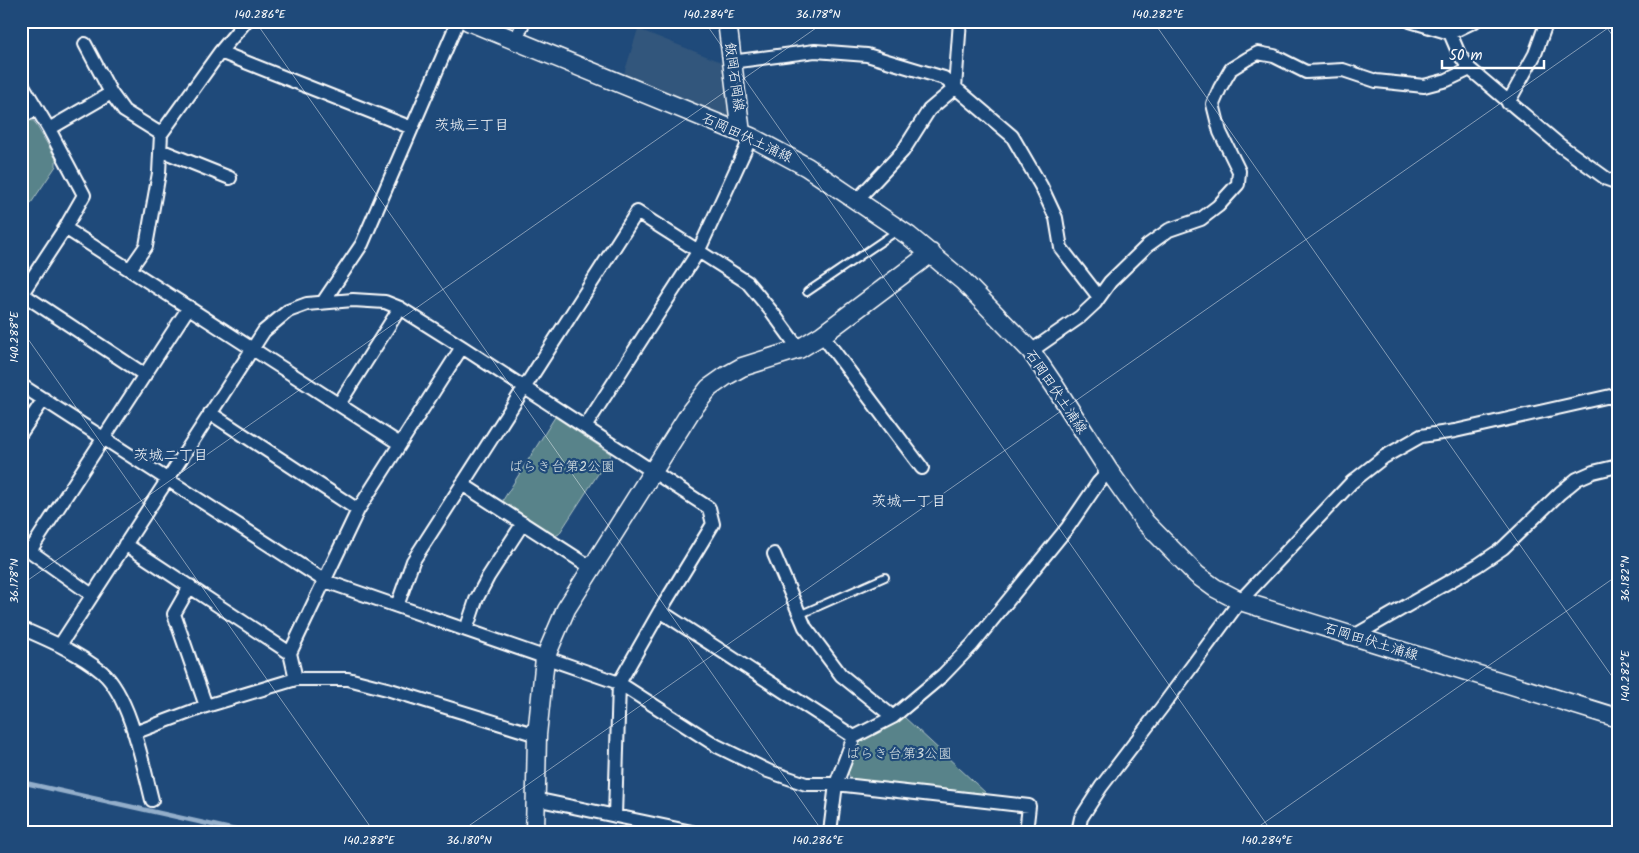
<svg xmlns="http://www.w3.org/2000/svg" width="1639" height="853" viewBox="0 0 1639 853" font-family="Kalam,'Klee One',sans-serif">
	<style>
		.built { fill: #32567c }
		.green { fill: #59838a; stroke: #acc1c4 }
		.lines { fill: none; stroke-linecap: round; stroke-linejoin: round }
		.stream { stroke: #93aeca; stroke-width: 4.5 }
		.lane-casing { stroke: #fff; stroke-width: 10 }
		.street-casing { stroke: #fff; stroke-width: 16 }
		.secondary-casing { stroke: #fff; stroke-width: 21 }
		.lane { stroke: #1f4a7a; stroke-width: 6 }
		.street { stroke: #1f4a7a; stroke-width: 12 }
		.secondary { stroke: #1f4a7a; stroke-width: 18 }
		.ticks { fill: none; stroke: #fff; stroke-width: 1; stroke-opacity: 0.45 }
		.labels { text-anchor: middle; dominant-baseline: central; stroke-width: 4.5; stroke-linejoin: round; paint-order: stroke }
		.street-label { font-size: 14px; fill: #fff; stroke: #1f4a7a }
		.park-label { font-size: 14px; fill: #d6e0e2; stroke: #1f4a7a }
		.neighbourhood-label { font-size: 15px; fill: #fff; stroke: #1f4a7a }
		.neatline { fill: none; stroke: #fff; stroke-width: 2 }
		.ticks-label { font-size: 12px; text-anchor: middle; fill: #fff }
	</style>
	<rect width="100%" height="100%" fill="#1f4a7a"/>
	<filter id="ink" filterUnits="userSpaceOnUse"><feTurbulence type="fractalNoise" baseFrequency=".02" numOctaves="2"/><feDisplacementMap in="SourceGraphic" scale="10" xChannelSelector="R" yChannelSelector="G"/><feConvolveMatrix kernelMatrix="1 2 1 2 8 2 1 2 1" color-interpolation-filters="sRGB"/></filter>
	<g filter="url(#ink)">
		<path class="built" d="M638 29 721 62 725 65 731 115 728 118 623 77Z"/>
		<path class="green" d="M28 120 34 121 56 159V166L21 218V124Z
			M555 417 611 454 559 534 555 536 504 502 503 500Z
			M903 716 987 794 851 779 848 773 859 742Z"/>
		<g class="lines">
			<path class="stream" d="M21 782 244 832"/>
			<defs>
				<path id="lane" d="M807 292 897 231
					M799 615 885 577"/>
				<path id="street" d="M1410 21 1450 33 1475 21
					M1450 33 1459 54 1470 69 1561 146 1607 179 1618 183
					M516 40 524 21
					M85 44 111 93
					M220 52 412 128
					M731 62 815 51 867 55 944 78 1012 136 1041 186 1056 218 1061 248 1099 297
					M21 82 49 129 84 195 65 228 21 295
					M1508 103 1535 54 1547 21
					M21 117 36 109
					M49 129 111 93 124 111 161 134
					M160 150 230 178
					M857 200 903 151 929 110 955 88 960 21
					M65 228 400 444
					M130 269 146 246 159 173 161 134 220 52 246 21
					M21 293 145 375
					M323 302 362 244 458 21
					M822 335 922 468
					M1031 351 1080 317 1095 303 1110 282 1148 245 1169 230 1201 219 1218 206 1238 184 1239 171 1220 132 1213 104 1220 88 1231 69 1247 59 1258 53 1274 56 1306 72 1343 70 1376 81 1424 86 1447 80 1470 69
					M21 385 325 581 619 683 717 746 768 771 806 784H836L1029 806 1026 832
					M339 404 400 308
					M210 413 358 510
					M585 427 698 252 751 137
					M21 433 44 399
					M462 484 592 568
					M125 544 290 653
					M21 547 30 551 92 595
					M30 551 189 307
					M774 554 805 627 841 675 893 717
					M190 586 174 614 206 706
					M397 606 413 561 637 212 747 282 772 312 799 349
					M660 611 854 737
					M21 628C49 640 79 653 102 672 130 696 143 765 152 800
					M466 630 476 600 488 577 523 523
					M1354 636 1478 565 1503 548 1560 493 1577 479 1593 472 1618 466
					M60 645 264 331 288 311 307 304 353 300 385 302 400 308 462 347 709 508 713 524 660 611 619 683 615 816
					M296 679 290 653 358 510 462 347
					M134 733 206 706 296 679H348L387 689 537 735
					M535 799 692 832
					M830 832 836 784 854 737 893 717 943 675 972 645 1068 527 1098 483 1109 471
					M1078 832 1081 818 1101 787 1162 707 1240 601 1352 482 1384 457 1421 436 1455 431 1615 395 1618 407"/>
				<path id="secondary" d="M468 21 751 137 807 167 909 236 963 281 1031 351 1054 385 1109 471 1145 522 1197 575 1215 588 1240 601 1618 718
					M727 21 741 133
					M535 832 537 735 545 658 566 609 691 411 709 388 726 376 742 367 799 349 822 335 931 253"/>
			</defs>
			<use href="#lane" class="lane-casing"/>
			<use href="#street" class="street-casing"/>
			<use href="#secondary" class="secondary-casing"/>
			<use href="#lane" class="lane"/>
			<use href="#street" class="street"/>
			<use href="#secondary" class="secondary"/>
		</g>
	</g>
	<path class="ticks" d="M255 21 823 832M704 21 1272 832M1153 21 1618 685M1602 21 1618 43M21 31 35 21M21 329 374 832M21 585 826 21M460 832 1618 21M1251 832 1618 575"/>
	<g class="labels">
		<g class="street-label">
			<text transform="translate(734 77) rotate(82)">飯岡石岡線</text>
			<text transform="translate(747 138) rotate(25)">石岡田伏土浦線</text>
			<text transform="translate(1056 392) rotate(56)">石岡田伏土浦線</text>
			<text transform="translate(1371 642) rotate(17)">石岡田伏土浦線</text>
		</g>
		<g class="park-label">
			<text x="562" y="467">ばらき台第2公園</text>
			<text x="899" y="754">ばらき台第3公園</text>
		</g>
		<g class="neighbourhood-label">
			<text x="472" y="126">茨城三丁目</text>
			<text x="171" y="456">茨城二丁目</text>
			<text x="909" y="502">茨城一丁目</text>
		</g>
	</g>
	<rect width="1639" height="853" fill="none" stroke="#1f4a7a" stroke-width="55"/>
	<path d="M1442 60v8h102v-8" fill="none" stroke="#ffffff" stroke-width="2.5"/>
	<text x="1449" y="60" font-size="15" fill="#ffffff" stroke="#1f4a7a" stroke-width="4" paint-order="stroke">50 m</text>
	<rect x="28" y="28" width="1584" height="798" class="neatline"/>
	<g class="ticks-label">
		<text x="260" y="18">140.286°E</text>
		<text x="709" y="18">140.284°E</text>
		<text x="818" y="18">36.178°N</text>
		<text x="1158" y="18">140.282°E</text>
		<text transform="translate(14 337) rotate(-90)" y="4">140.288°E</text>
		<text transform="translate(1625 579) rotate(-90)" y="4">36.182°N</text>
		<text transform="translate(14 581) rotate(-90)" y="4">36.178°N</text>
		<text transform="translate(1625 676) rotate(-90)" y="4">140.282°E</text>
		<text x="369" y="844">140.288°E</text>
		<text x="469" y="844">36.180°N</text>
		<text x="818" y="844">140.286°E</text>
		<text x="1267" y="844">140.284°E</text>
	</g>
</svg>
